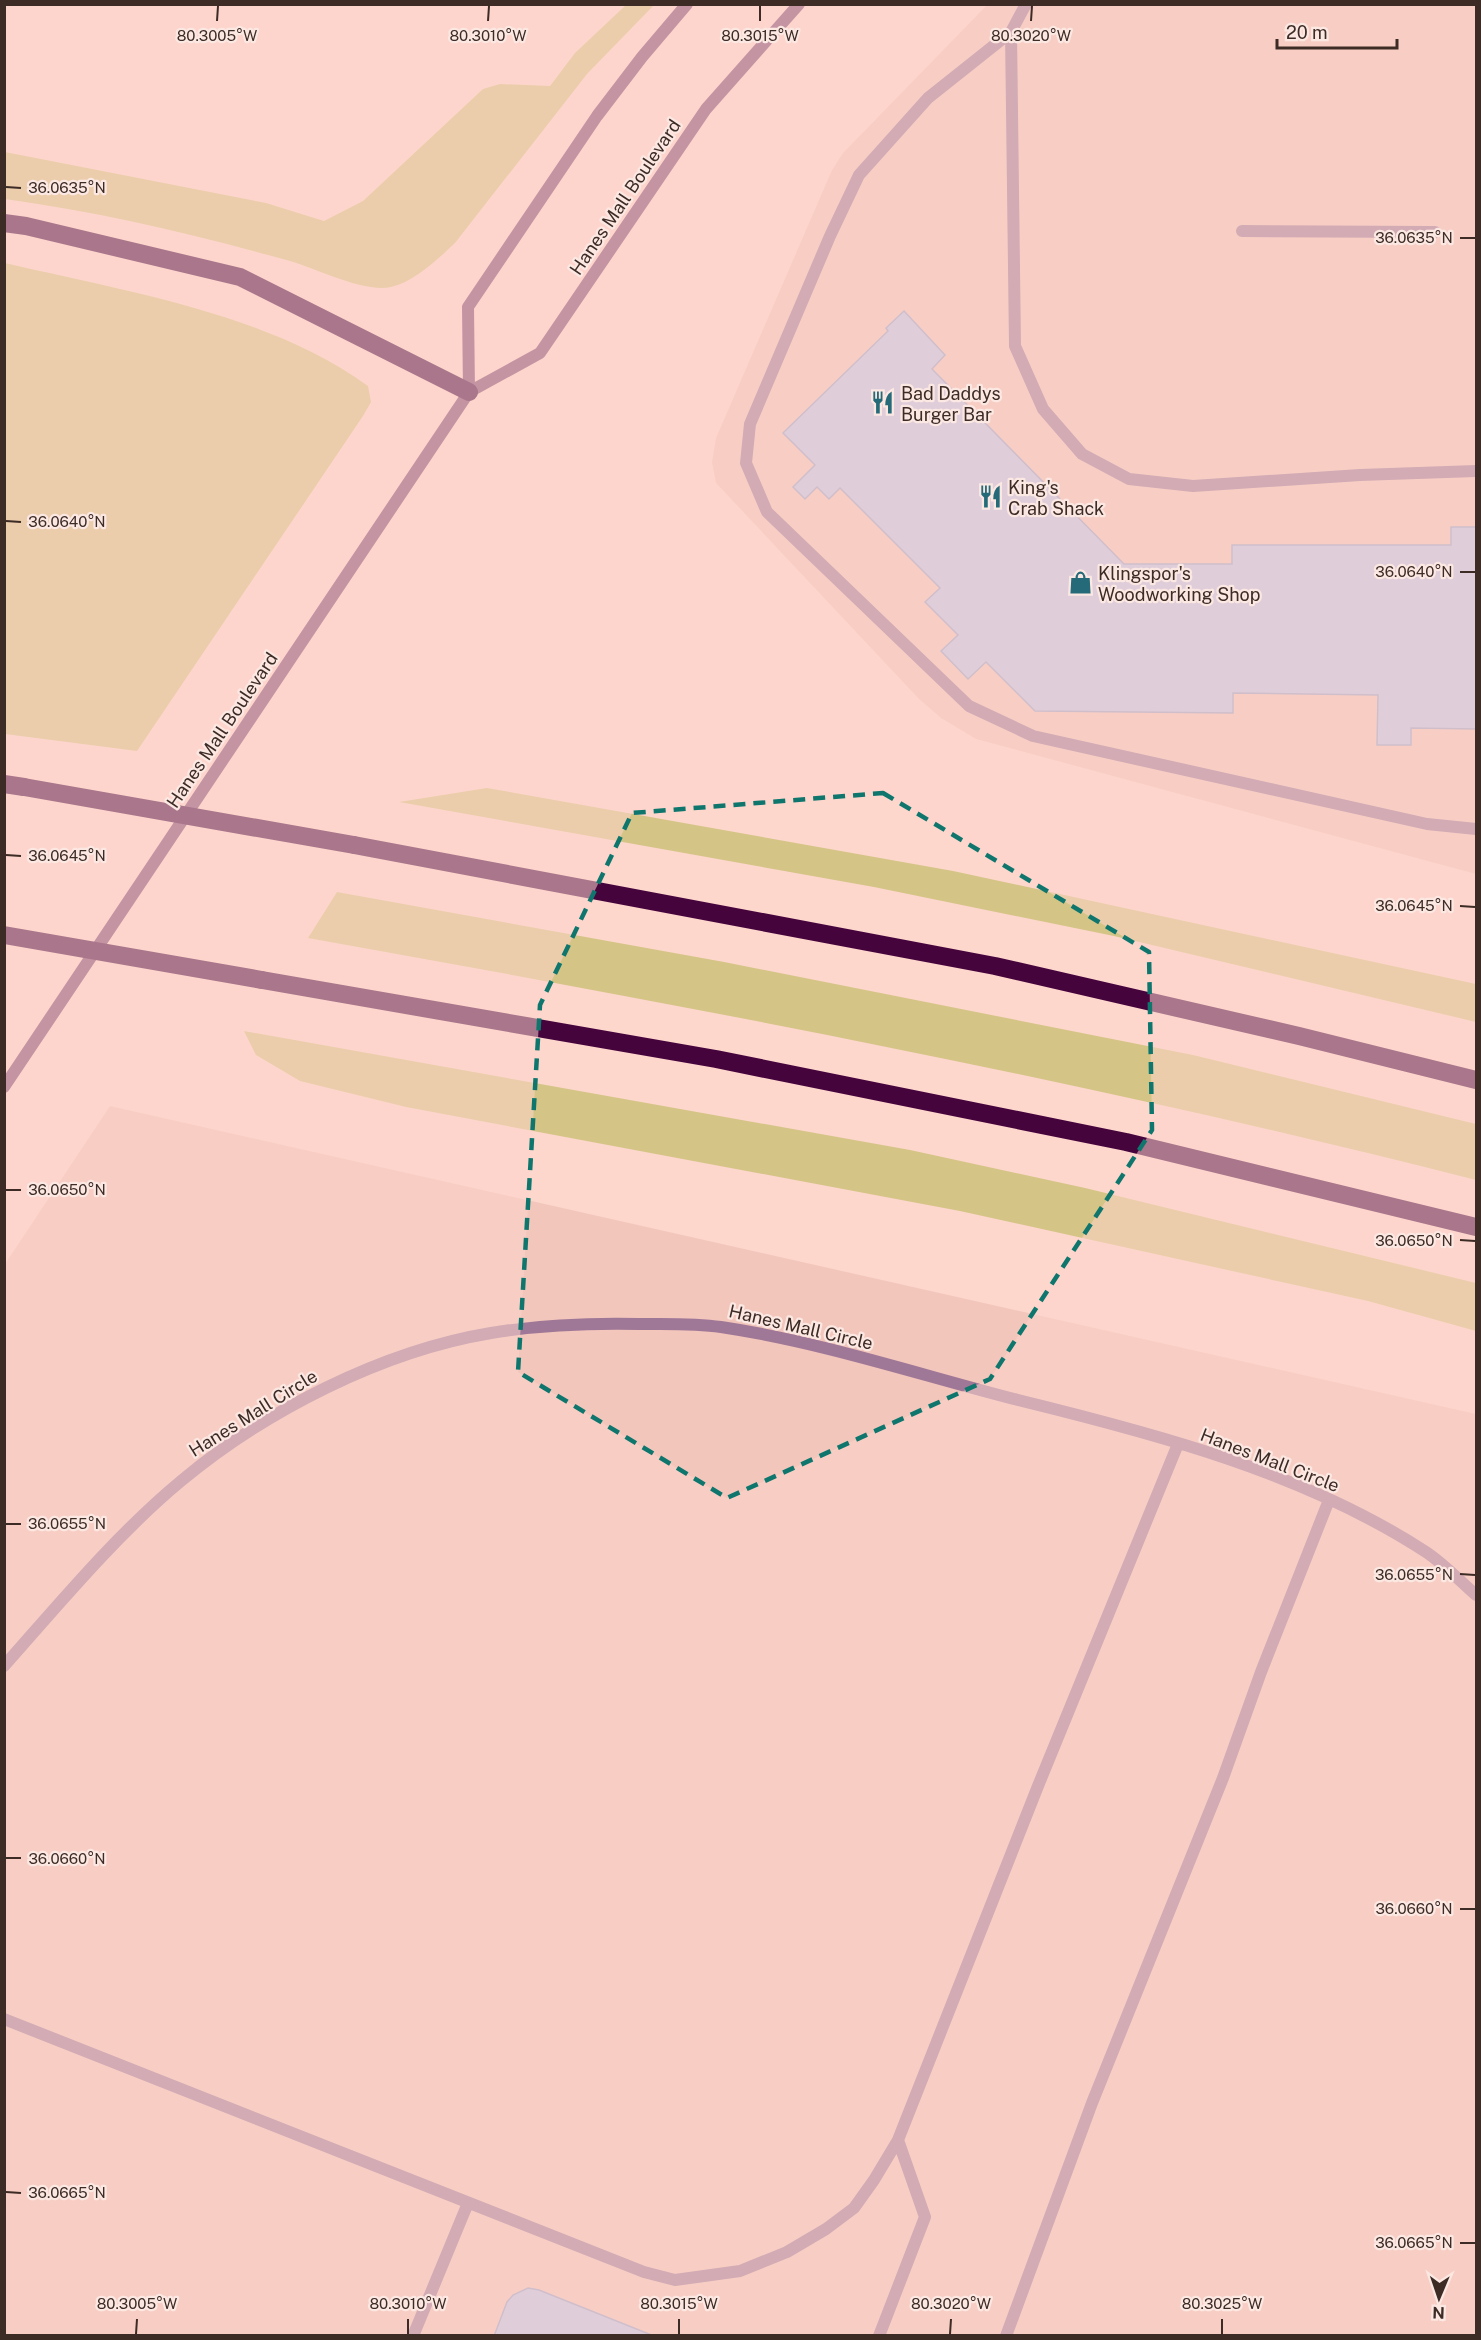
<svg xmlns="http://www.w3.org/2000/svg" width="1481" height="2340" viewBox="0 0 1481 2340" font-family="'Public Sans',sans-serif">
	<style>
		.built { fill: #f2c6bb }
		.green { fill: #d4c485 }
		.building { fill: #bbc4ec; stroke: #99a2c9; stroke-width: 1.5 }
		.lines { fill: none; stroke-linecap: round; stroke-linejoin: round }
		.lane { stroke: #a07897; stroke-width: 12 }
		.secondary { stroke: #7e4672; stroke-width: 12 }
		.highway { stroke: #46043d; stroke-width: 18 }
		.highway-bridge { stroke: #46043d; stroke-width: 18 }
		.marked { fill: none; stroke: #0f766e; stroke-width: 4.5; stroke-dasharray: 12 8; stroke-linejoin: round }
		.ticks { fill: none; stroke: #3d2b26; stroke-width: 2 }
		.labels { text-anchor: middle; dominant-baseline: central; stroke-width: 4.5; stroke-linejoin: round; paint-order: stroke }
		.street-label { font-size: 18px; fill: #3d2b26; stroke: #fce8e3 }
		.poi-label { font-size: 18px; fill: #3d2b26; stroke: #fce8e3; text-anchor: start }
		.ticks-label { font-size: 15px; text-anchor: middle; fill: #3d2b26; stroke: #fce8e3; stroke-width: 4.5; stroke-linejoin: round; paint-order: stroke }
	</style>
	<rect width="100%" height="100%" fill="#fdd6cc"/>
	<path class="built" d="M987 5H1476V874L976 739 941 718 919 699 716 483 712 462 716 438 832 170 843 153Z
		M110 1106 1476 1414V2335L5 2336V1264Z"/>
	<path class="green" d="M626 5H654L587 74 455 243C438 259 414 282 391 287 364 293 318 269 290 261 197 235 100 212 5 199V152L266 203 324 221 363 201 483 89 500 84 550 86 575 53Z
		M5 263C124 291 267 313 368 386L371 402 363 416 137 751 5 734Z
		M487 788 953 871 1476 984V1022L1114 936 874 887 399 802Z
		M337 892 724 962 1193 1055 1476 1124V1180C1091 1082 700 1008 308 938Z
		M244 1031 910 1150 1085 1188 1476 1283V1331L1368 1301 960 1211 406 1107 300 1081 256 1055Z"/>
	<path class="building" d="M904 311 945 355 932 369 1124 564H1232V545H1451V527H1476V729L1411 728V745H1377L1378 695 1233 693V713L1035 711 986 662 968 679 941 651 958 635 925 602 940 588 840 488 829 499 817 487 805 499 793 487 815 465 783 433 888 331 886 328Z
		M528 2288 539 2290 654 2336H494L507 2302 513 2295Z"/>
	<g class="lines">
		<path class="lane" d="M1026 4 1011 32 1015 346 1043 409 1082 454 1129 479 1193 486 1360 475 1476 471
			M1011 32 928 98 859 175 830 236 750 424 746 463 767 512 969 706 1033 736 1427 824 1476 829
			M1242 231 1435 232
			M4 1666C59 1604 117 1534 181 1481 265 1411 382 1351 491 1333 539 1325 590 1323 639 1324 666 1324 694 1323 721 1327 822 1342 920 1375 1018 1400 1157 1434 1305 1473 1426 1552 1444 1564 1460 1581 1476 1595
			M4 2019 644 2272 675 2280 740 2271 787 2252 826 2229 854 2208 874 2180 898 2140 1038 1786 1178 1444
			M413 2336 468 2203
			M879 2336 925 2217 898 2140
			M1006 2336 1092 2103 1223 1778 1261 1672 1329 1500"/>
		<path class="secondary" d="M469 392 468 307 597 116 642 57 687 4
			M4 1087 469 392 540 353 706 109 799 4"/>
		<path class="highway" d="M4 223 26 226 240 277 469 392
			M4 784 24 787
			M354 845 995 966 1299 1036 1476 1080
			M262 980 716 1059 1126 1142 1476 1227"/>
		<path class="highway-bridge" d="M24 787 354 845
			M4 935 262 980"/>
	</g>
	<path d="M0 0H1481V2340H0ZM883 793 1149 952 1152 1130 990 1379 727 1498 518 1372 540 1005 632 813Z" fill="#fdd6cc" fill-opacity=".55" fill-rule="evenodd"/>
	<path class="marked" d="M883 793 1149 952 1152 1130 990 1379 727 1498 518 1372 540 1005 632 813Z"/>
	<path class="ticks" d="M217 21 218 6M488 21 489 6M760 21V6M1031 21 1032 6M6 187 21 188M1460 238H1475M6 521 21 522M1460 572H1475M6 855 21 856M1460 906 1475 907M6 1190H21M1460 1240 1475 1241M6 1524H21M1460 1574 1475 1575M6 1858H21M1460 1909H1475M6 2192 21 2193M1460 2243H1475M136 2334 137 2319M408 2334V2319M679 2334V2319M950 2334 951 2319M1222 2334V2319"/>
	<defs>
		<symbol id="restaurant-bare" viewBox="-9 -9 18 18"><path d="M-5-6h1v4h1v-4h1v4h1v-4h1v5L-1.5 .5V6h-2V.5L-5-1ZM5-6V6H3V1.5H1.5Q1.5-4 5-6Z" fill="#246a79" stroke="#fce8e3" stroke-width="2.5" paint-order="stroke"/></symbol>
		<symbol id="shop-bare" viewBox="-9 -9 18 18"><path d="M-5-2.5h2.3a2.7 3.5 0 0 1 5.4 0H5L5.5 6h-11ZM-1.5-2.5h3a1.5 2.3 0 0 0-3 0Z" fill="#246a79" stroke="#fce8e3" stroke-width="2.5" paint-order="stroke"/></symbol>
	</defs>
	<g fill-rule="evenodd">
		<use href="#restaurant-bare" x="866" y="386" width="33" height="33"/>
		<use href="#restaurant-bare" x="974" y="480" width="33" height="33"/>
		<use href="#shop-bare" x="1064" y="566" width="33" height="33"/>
	</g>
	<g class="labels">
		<g class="street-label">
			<text transform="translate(625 197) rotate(-56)">Hanes Mall Boulevard</text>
			<text transform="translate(222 730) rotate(-56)">Hanes Mall Boulevard</text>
			<text transform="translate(801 1327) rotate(13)">Hanes Mall Circle</text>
			<text transform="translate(253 1413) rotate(-32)">Hanes Mall Circle</text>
			<text transform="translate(1270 1460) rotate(21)">Hanes Mall Circle</text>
		</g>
		<g class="poi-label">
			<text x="901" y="393">Bad Daddys<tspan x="901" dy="21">Burger Bar</tspan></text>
			<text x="1008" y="487">King's<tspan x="1008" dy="21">Crab Shack</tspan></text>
			<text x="1098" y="573">Klingspor's<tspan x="1098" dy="21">Woodworking Shop</tspan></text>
		</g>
	</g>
	<g class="ticks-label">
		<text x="217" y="41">80.3005°W</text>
		<text x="488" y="41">80.3010°W</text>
		<text x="760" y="41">80.3015°W</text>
		<text x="1031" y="41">80.3020°W</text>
		<text x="67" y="193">36.0635°N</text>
		<text x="1414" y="243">36.0635°N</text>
		<text x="67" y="527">36.0640°N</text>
		<text x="1414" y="577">36.0640°N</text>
		<text x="67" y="861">36.0645°N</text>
		<text x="1414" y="911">36.0645°N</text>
		<text x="67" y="1195">36.0650°N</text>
		<text x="1414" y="1246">36.0650°N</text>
		<text x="67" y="1529">36.0655°N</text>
		<text x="1414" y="1580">36.0655°N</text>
		<text x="67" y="1864">36.0660°N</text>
		<text x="1414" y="1914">36.0660°N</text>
		<text x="67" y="2198">36.0665°N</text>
		<text x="1414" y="2248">36.0665°N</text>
		<text x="137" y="2309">80.3005°W</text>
		<text x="408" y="2309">80.3010°W</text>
		<text x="679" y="2309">80.3015°W</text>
		<text x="951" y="2309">80.3020°W</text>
		<text x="1222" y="2309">80.3025°W</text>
	</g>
	<rect width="1481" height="2340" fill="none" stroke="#3d2b26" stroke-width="12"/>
	<g transform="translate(1439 2298) rotate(182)" stroke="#fce8e3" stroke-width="4.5" paint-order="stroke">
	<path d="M0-4.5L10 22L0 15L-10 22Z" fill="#3d2b26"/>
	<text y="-9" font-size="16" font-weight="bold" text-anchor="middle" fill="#3d2b26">N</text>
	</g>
	<path d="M1277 39v9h120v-9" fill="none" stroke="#3d2b26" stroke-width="3"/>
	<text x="1286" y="39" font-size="18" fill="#3d2b26" stroke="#fce8e3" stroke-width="4.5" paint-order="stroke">20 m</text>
</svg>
